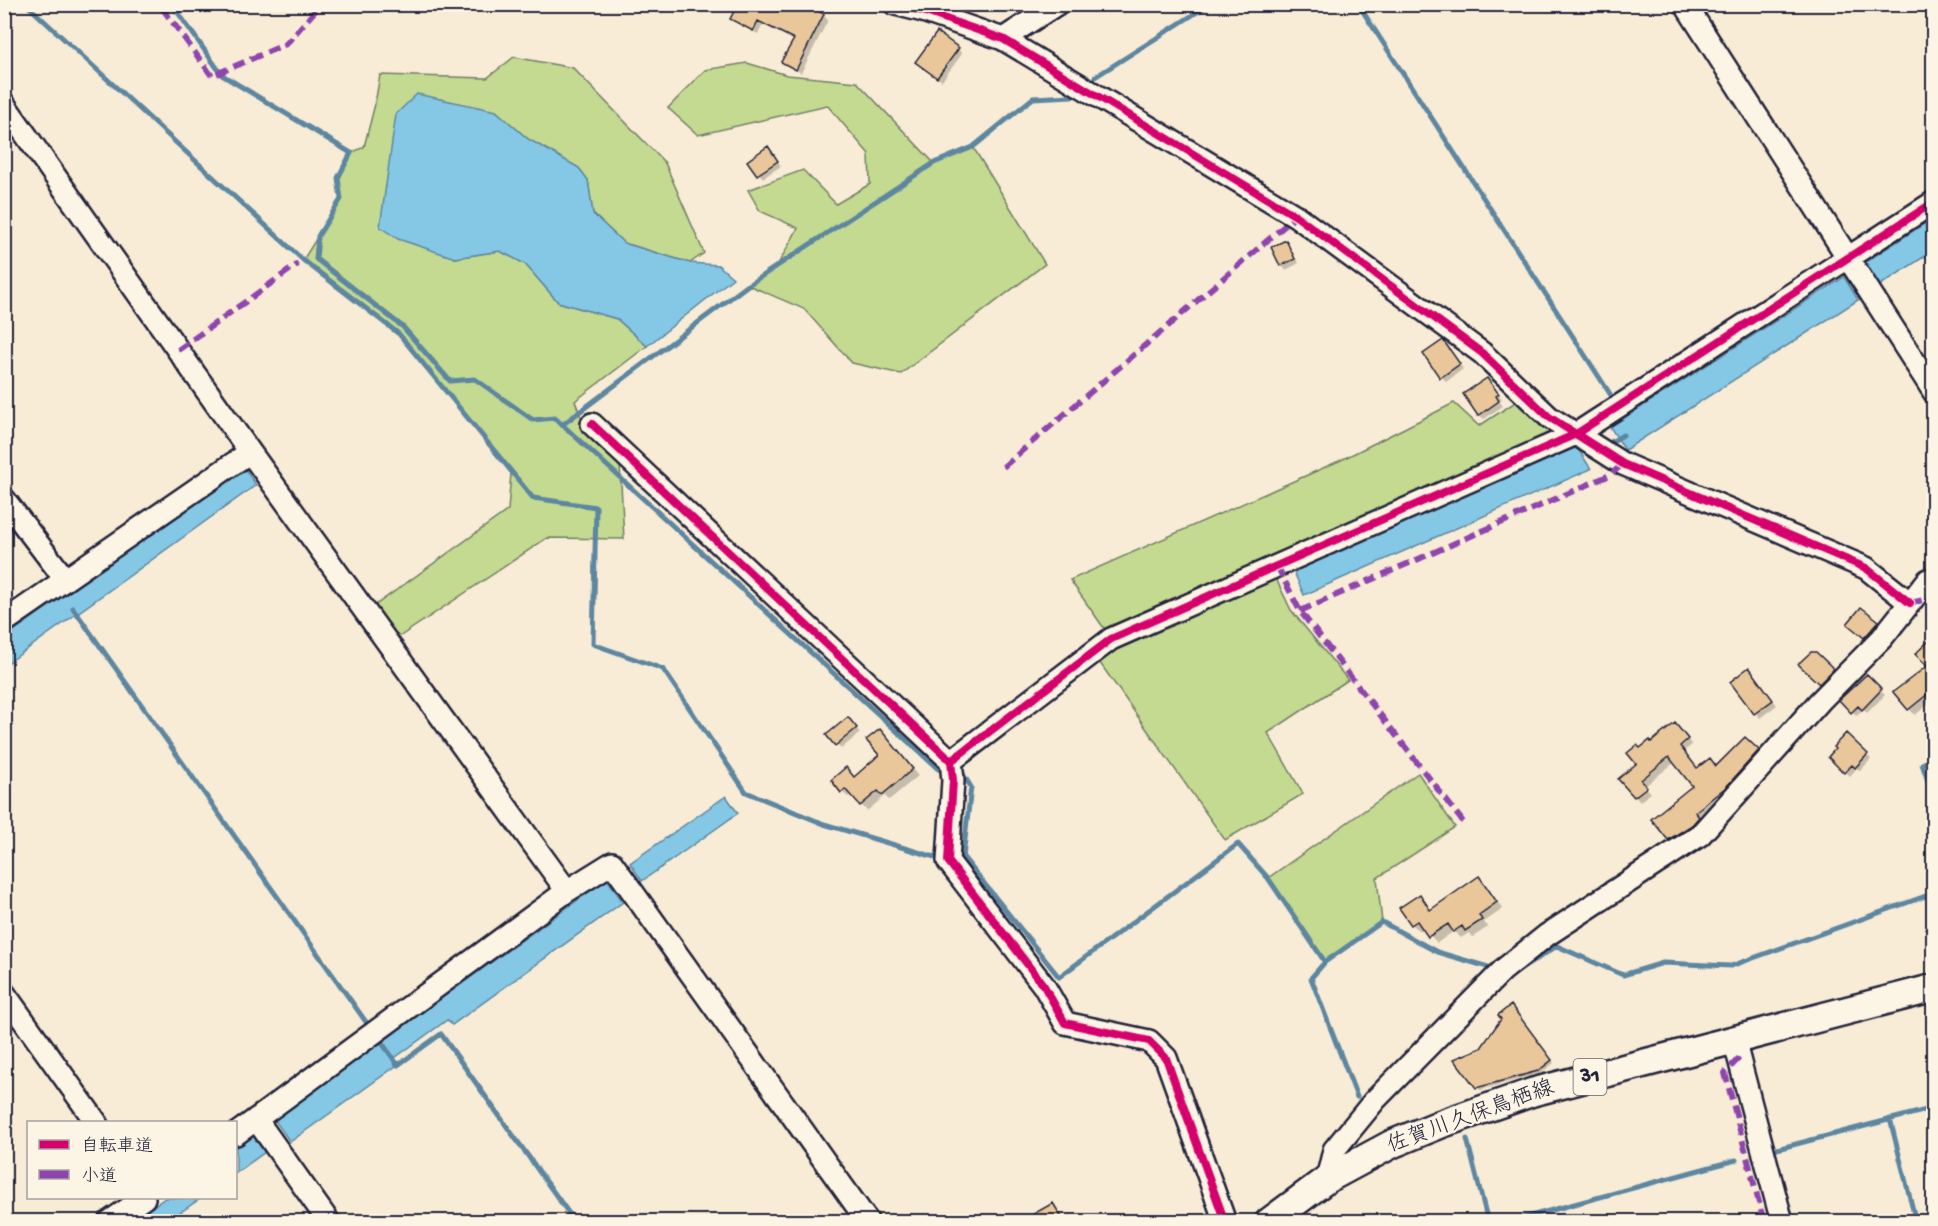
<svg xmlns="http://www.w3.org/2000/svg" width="1938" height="1226" viewBox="0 0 1938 1226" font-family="'Gochi Hand','Klee One',sans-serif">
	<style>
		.green { fill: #c3da90; stroke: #727e66; stroke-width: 1.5 }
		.water { fill: #84c8e5; stroke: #5d86a1; stroke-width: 1.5 }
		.shadow { fill: #0003 }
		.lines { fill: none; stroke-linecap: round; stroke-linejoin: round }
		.stream { stroke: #5d86a1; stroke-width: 5 }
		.building { fill: #e9c79b; stroke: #22223b; stroke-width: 1.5 }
		.minor-casing { stroke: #22223b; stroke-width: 26 }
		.major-casing { stroke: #22223b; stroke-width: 32 }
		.minor { stroke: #fcf5e5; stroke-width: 21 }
		.major { stroke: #fcf5e5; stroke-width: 27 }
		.quiet { stroke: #8e44ad; stroke-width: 6; stroke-dasharray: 12 6; stroke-linecap: butt }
		.cycleway-casing { stroke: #fcf5e5; stroke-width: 11 }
		.cycleway { stroke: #d6006c; stroke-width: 8 }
		.labels { text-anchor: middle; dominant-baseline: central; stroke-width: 4.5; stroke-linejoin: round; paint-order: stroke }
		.shield { fill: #fcf5e5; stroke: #63616e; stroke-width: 1.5 }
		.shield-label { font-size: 21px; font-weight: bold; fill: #22223b }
		.street-label { font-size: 22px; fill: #22223b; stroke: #fcf5e5 }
	</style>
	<rect width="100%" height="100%" fill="#f8ecd6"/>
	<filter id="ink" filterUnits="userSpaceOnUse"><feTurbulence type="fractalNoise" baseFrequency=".0167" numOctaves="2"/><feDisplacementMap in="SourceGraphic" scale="12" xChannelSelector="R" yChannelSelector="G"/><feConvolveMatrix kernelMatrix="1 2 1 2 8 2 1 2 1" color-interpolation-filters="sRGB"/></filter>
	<g filter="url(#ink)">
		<path class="green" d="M514 57 573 68 665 163 704 253 690 263 624 243 593 214 588 180 579 168 528 139 496 111 455 258 500 251 525 264 558 302 617 319 647 346 575 401 586 430 620 465 624 539 547 538 393 641 370 609 508 510 511 473 399 334 303 260 341 199 338 178 351 153 364 147 375 104 380 75 487 78Z
			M747 63 787 75 857 82 934 163 973 147 1045 264 901 374 852 363 804 309 748 285 777 266 798 228 760 211 748 190 803 170 836 204 870 184 869 154 827 105 698 135 668 108 705 70Z
			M1517 401 1556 434 1268 562 1291 610 1348 680 1268 733 1303 794 1225 840 1100 663 1106 631 1070 580 1339 461 1454 403 1479 426Z
			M1418 773 1455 827 1377 878 1382 922 1325 962 1268 878Z"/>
		<path class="water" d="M417 94 496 111 528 139 579 168 588 180 593 214 624 243 690 263 718 265 733 278 647 346 617 319 558 302 525 264 500 251 455 258 398 239 380 227 396 114Z
			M1933 218V251L1879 286 1864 263Z
			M1844 277 1858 300 1625 450 1610 427Z
			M1576 446 1591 469 1304 595 1293 570Z
			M245 469 256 485 5 665V637Z
			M726 796 738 813 642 881 630 863Z
			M607 879 623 902 452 1025 447 1020 392 1060 396 1066 290 1142 274 1119Z
			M253 1135 265 1152 236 1173V1148Z
			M165 1198H201L168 1221H132Z"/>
		<path class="shadow" d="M805 6 823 15 828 20 801 73 783 62 795 41 763 25 758 34 737 23 732 19 801 13Z
			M958 49 962 54 942 81 921 67Z
			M772 153 781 166 763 178 749 161Z
			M1285 242 1299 263 1286 270 1281 265Z
			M1447 346 1463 369 1446 382 1425 354Z
			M1487 379 1502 399 1499 401 1503 406 1484 419 1479 415Z
			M1862 609 1882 627 1869 641 1854 628Z
			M1934 642V700L1915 715 1909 709 1929 666Z
			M1815 653 1837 674 1824 687 1801 664Z
			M1753 674 1777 705 1760 718 1732 682Z
			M1867 677 1885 695 1867 713 1863 709 1857 716 1841 700Z
			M852 723 860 733 841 749 829 735Z
			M1680 730 1692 745 1684 751 1698 770 1717 768 1745 739 1763 756 1731 792 1699 818 1703 823 1675 845 1653 819 1694 786 1675 762 1645 786 1651 793 1640 801 1620 779 1638 764 1640 750Z
			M1846 735 1871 759 1860 771 1857 768 1850 776 1830 757Z
			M886 737 918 776 889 800 885 796 867 811 852 795 848 797 842 792 854 778 881 756Z
			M1479 878 1503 909 1484 922 1488 927 1473 937 1469 933 1461 938 1454 931 1437 943 1424 928 1419 931 1412 924 1420 896 1432 911Z
			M1513 1010 1554 1063 1541 1073 1480 1090 1477 1087 1482 1049Z
			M1053 1205 1065 1222H1037L1034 1216Z
			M829 1215 836 1222H820Z"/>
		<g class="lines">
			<path class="stream" d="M26 4 303 260 399 334 533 498 596 507 593 644 663 669 746 792 824 824 938 858
				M172 4 222 75 351 153 338 178 341 199 318 236 316 259 403 327 450 381 475 379 533 420 555 418 938 769 948 771
				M1358 4 1614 400 1358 4
				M1095 77 1210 4
				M562 425 748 285 934 163 973 147 1033 98 1072 96
				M1606 445 1623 435
				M39 562 53 581
				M73 608 371 1029
				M1934 758 1922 764 1934 798
				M957 773 963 774 971 787 963 857 1059 977 1238 844 1268 878 1325 962 1311 978 1357 1097
				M1325 962 1382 922 1437 952 1488 967
				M1514 974 1557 946 1623 975 1663 963 1731 966 1934 893
				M377 1036 398 1065 441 1034 575 1222
				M1890 1119 1916 1222
				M1467 1139 1488 1222
				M1777 1149 1934 1108
				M1508 1222 1736 1160"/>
		</g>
		<path class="building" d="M738 4H787L801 11 805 4 824 14 796 70 781 62 794 39 758 21 753 31 730 19Z
			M937 32 959 48 937 78 915 62Z
			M768 146 778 161 757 175 747 161Z
			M1286 240 1295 259 1280 266 1271 247Z
			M1443 340 1460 364 1440 378 1423 354Z
			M1487 378 1499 394 1496 396 1499 401 1478 416 1463 394Z
			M1861 607 1879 621 1864 638 1847 624Z
			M1934 636V689L1908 710 1893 692 1927 666 1915 654Z
			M1811 652H1816L1834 669 1819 684 1798 664Z
			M1749 667 1773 700 1754 714 1730 682Z
			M1867 674 1882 689 1862 710 1858 706 1851 713 1839 700Z
			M848 717 857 728 835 746 826 735Z
			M1675 723 1688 739 1680 746 1697 768 1710 758 1716 766 1745 737 1759 750 1726 787 1695 812 1699 817 1692 825 1668 840 1651 819 1692 786 1688 781 1669 757 1641 780 1647 787 1634 797 1618 779 1636 764 1627 753 1637 745 1640 748 1650 740 1651 742Z
			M880 729 913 769 882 795 878 791 860 806 845 789 841 793 831 780 846 767 854 777 879 755 866 740Z
			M1846 733 1868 754 1855 768 1852 765 1844 773 1828 757 1835 749 1833 747Z
			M1479 876 1497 902 1479 915 1482 920 1465 931 1462 926 1453 932 1448 924 1428 937 1417 921 1411 925 1399 908 1420 894 1430 910Z
			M1511 1005 1552 1060 1538 1071 1476 1088 1454 1059 1481 1048 1501 1019 1498 1015Z
			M1053 1203 1064 1221H1021Z"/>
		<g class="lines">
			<defs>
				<path id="minor" d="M895 4 923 11 1003 39 1296 216 1482 353 1549 417 1623 464 1866 568 1910 603
					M1685 4 1934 392
					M1003 39 1057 4
					M4 104 250 452 567 891
					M592 424 951 761 953 780 948 861 1044 986 1065 1023 1149 1041 1166 1058 1225 1222
					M4 499 65 579
					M4 622 250 452
					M951 761 1111 639 1576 434 1934 202
					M4 993 96 1122
					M1734 1040 1782 1222
					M256 1119 329 1222
					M236 1134 567 891 612 863 868 1222
					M1327 1179 1334 1150 1375 1100 1503 970 1547 935 1700 835 1820 701 1882 638 1928 580 1934 578
					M109 1222 144 1198"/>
				<path id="major" d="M1269 1222 1327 1179 1392 1144 1441 1124 1533 1092 1934 988"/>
			</defs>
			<use href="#minor" class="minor-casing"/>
			<use href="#major" class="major-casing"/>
			<use href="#minor" class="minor"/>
			<use href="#major" class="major"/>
			<path class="quiet" d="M144 4 163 9 212 76 286 44 321 4
				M178 350 298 264
				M1003 467 1296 216
				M1277 566 1300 611 1463 822
				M1910 603 1928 599 1934 600
				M1300 611 1610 475 1623 464
				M1739 1058 1725 1073 1764 1222"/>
			<defs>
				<path id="cycleway" d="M895 4 923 11 1003 39 1296 216 1482 353 1549 417 1623 464 1866 568 1910 603
					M592 424 951 761 953 780 948 861 1044 986 1065 1023 1149 1041 1166 1058 1225 1222
					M951 761 1111 639 1576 434 1934 202"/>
			</defs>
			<use href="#cycleway" class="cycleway-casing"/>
			<use href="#cycleway" class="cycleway"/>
		</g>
	</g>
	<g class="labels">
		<rect class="shield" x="1573.5" y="1059" width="33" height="36" rx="4.5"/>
		<g class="shield-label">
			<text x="1590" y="1077">31</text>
		</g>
		<g class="street-label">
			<text transform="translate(1471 1118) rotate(-20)">佐賀川久保鳥栖線</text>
		</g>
	</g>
	<rect width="1938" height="1226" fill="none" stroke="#fcf5e5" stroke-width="24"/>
	<rect x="12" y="12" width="1914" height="1202" fill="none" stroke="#22223b" stroke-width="2" filter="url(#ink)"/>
	<rect x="27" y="1121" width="210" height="78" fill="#fcf5e5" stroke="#a5a1a1" stroke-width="1.5"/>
	<rect x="39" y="1140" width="30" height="9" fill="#d6006c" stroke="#a5a1a1" stroke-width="1.5"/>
	<text x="81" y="1151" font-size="18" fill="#22223b">自転車道</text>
	<rect x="39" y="1170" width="30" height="9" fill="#8e44ad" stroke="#a5a1a1" stroke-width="1.5"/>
	<text x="81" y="1181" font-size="18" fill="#22223b">小道</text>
</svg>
